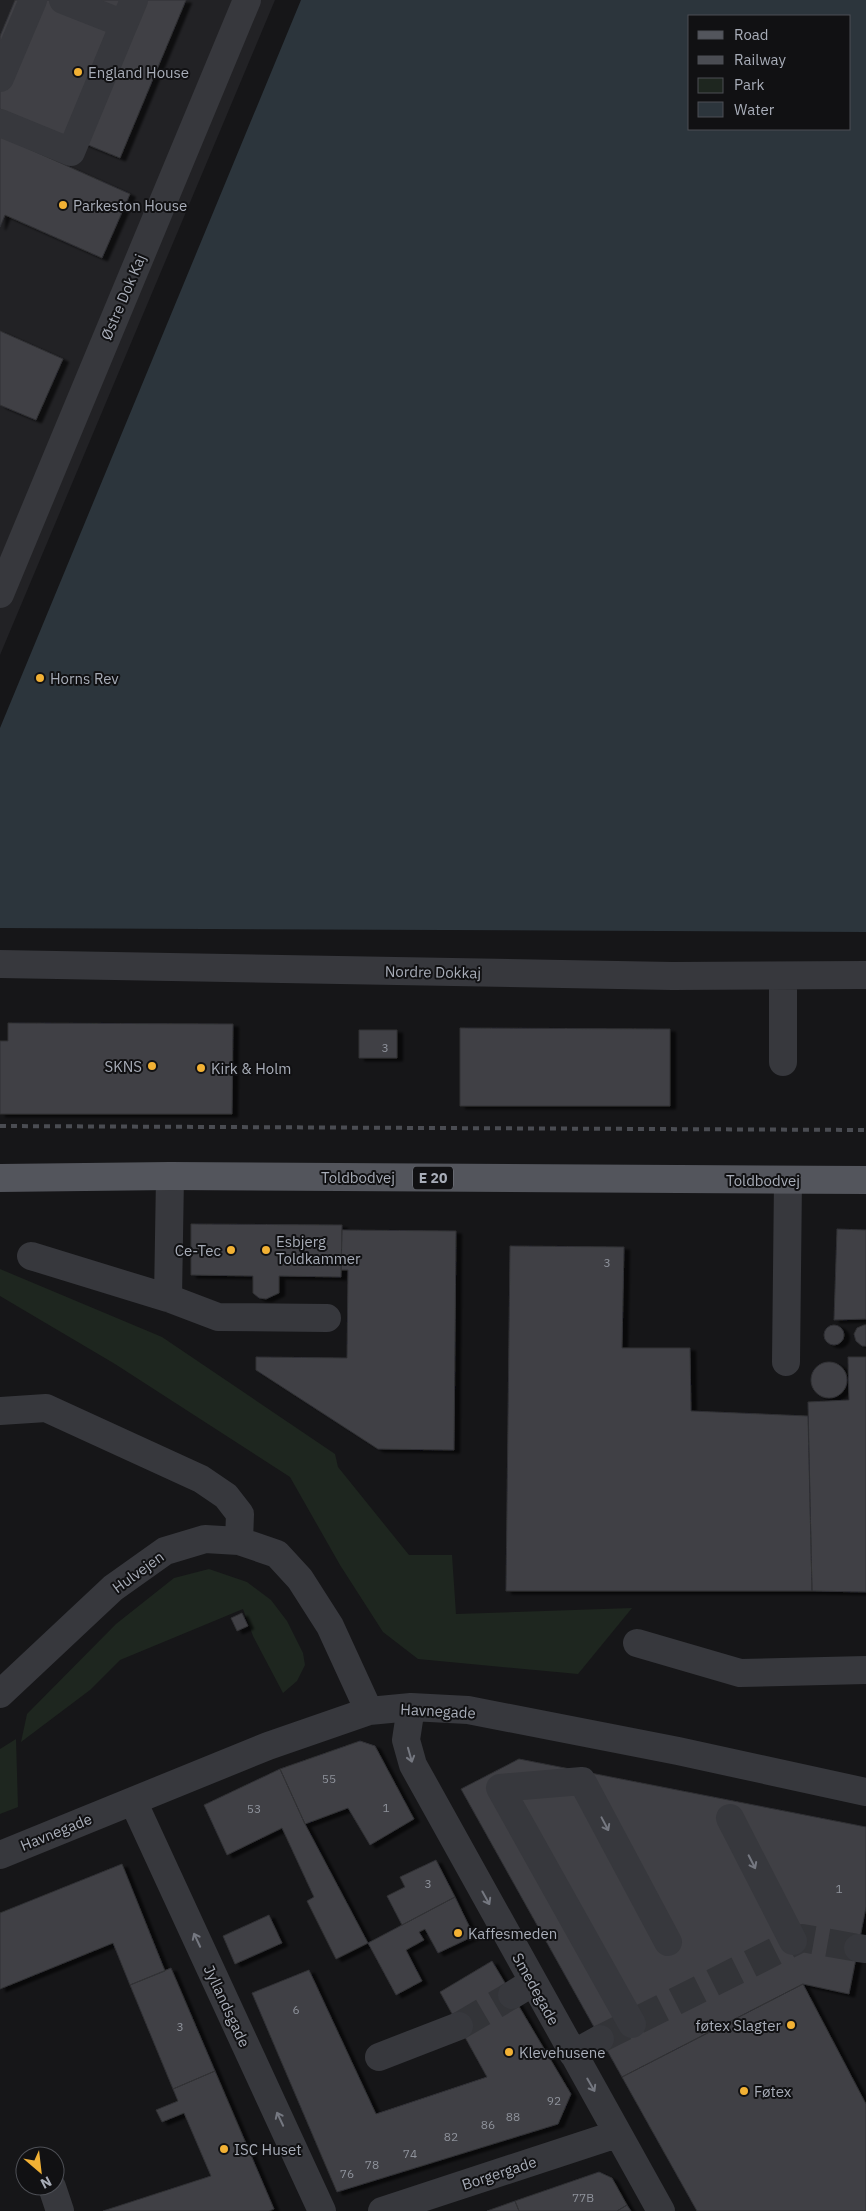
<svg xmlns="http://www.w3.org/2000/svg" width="866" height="2211" viewBox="0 0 866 2211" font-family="'IBM Plex Sans',sans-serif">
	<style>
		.built { fill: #222225 }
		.green { fill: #1e261f }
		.water { fill: #2c353c; fill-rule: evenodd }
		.building { fill: #404145; stroke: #303034; filter: url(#shadow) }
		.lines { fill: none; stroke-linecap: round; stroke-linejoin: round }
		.minor-tunnel { stroke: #333438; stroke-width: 28; stroke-dasharray: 28 14; stroke-linecap: butt }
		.minor { stroke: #37383d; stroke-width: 28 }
		.major { stroke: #53555c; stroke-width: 28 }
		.rail { stroke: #4a4c52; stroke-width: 4; stroke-dasharray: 6 5; stroke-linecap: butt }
		.oneway { stroke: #757881 }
		.poi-dot { fill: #f2b134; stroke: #111113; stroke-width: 2 }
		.labels { text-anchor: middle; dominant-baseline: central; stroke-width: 4; stroke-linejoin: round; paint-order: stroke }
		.number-label { font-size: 12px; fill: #8e929b }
		.shield { fill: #111113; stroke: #7b7e86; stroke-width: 1 }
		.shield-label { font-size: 14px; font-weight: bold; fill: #a8adb8 }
		.poi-label { font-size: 15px; fill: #a8adb8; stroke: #111113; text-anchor: start }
		.street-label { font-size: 15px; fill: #a8adb8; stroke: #111113 }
	</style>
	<defs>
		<filter id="shadow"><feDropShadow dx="5.5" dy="3" stdDeviation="1" flood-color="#0009"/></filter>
	</defs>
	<rect width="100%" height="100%" fill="#161618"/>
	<path class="built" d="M0 0H275L0 655Z"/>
	<path class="green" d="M0 1269 162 1337 335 1454 338 1467 409 1555H452L456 1614 632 1608 578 1674 418 1659 383 1632 340 1565 290 1477 115 1364 0 1296Z
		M209 1569 247 1582 271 1600 287 1621 303 1653 305 1665 297 1681 283 1693 253 1636 243 1609 120 1660 90 1690 21 1742 27 1714 116 1624 174 1578Z
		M16 1739 18 1807 0 1814V1749Z"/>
	<path class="water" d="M301 0H866V932L0 928V728ZM690 16H850V129H690Z"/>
	<path class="building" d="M15 0H186L120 158 0 109V36Z
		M0 136 130 194 102 258 5 215 0 227Z
		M0 331 63 359 36 420 0 405Z
		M8 1023 233 1024 232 1114H0V1041H8Z
		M460 1028 670 1029V1106H460Z
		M359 1030H397V1058H359Z
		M191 1224 342 1225 341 1277 279 1276V1293L266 1299 259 1298 253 1293V1276L191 1275Z
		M837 1229 866 1230V1319L834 1320Z
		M342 1230 456 1231 454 1450 378 1449 256 1370V1357L347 1358 348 1270H341Z
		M510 1246 624 1247 622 1348H690L691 1411 808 1416 812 1591H506Z
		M824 1335a10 10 0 1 1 20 0a10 10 0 1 1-20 0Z
		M864 1325H866V1346H862L856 1341 854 1334 857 1328Z
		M848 1357H866V1592L812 1591 808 1402 849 1400Z
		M811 1380a18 18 0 1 1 36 0a18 18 0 1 1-36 0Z
		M242 1613 248 1626 237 1631 231 1618Z
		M360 1741 375 1746 414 1819 370 1845 348 1808 305 1824 280 1769Z
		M519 1759 866 1827V1907L849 1994 803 1984 622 2077 461 1789Z
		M280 1769 305 1824 368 1943 336 1959 307 1901 314 1897 282 1828 227 1855 204 1805Z
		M436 1860 455 1897 402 1925 387 1896 405 1887 400 1877Z
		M122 1864 165 1971 130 1985 113 1943 0 1989V1913Z
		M455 1897 474 1936 438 1953 425 1929 419 1932 424 1940 406 1950 422 1981 396 1995 368 1943Z
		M269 1915 282 1943 235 1964 223 1936Z
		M492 1961 571 2094 558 2124 337 2192 252 1993 309 1970 376 2114 487 2077 440 1992Z
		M171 1968 215 2071 173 2089 130 1985Z
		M803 1984 866 2104V2211H697L622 2077Z
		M215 2071 274 2209 269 2211H103L211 2176 184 2113 162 2122 156 2110 178 2101 173 2089Z
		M599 2172 612 2178 627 2205 617 2211H519L515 2201Z
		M515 2201 519 2211H487Z
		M627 2205 631 2211H617Z"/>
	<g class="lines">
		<path class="minor-tunnel" d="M459 2026 512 1995
			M600 2039 802 1938 858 1948"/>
		<path class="minor" d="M124 24 134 0
			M0 78 33 0
			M0 123 71 152 124 24 63 0
			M0 594 247 0
			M0 964 672 976 866 975
			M783 1062V976
			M31 1256 168 1298 218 1317 327 1318
			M168 1298 170 1176
			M786 1362 788 1180
			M0 1411 46 1408 201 1479 226 1496 240 1514 239 1541
			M637 1643 740 1673 866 1670
			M0 1694 113 1588 165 1551 205 1539 239 1541 277 1554 300 1579 330 1626 369 1711
			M411 1707 406 1740 413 1765 661 2211
			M133 1801 322 2211
			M730 1818 793 1941
			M0 1855 268 1746 369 1711 411 1707 468 1710 678 1751 866 1792
			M858 1948 866 1949
			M512 1995 533 1982
			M632 2024 500 1788 582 1781 668 1942
			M573 2054 600 2039
			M379 2057 459 2026
			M52 2187 60 2211
			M382 2211 617 2134"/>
		<path class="major" d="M0 1178 170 1176 866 1180"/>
		<path class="rail" d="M0 1126 866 1130"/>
	</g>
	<defs><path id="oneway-shaft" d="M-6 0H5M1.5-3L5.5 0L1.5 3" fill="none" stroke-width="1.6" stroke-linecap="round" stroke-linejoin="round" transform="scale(1.25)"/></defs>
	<g class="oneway">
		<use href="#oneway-shaft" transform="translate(410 1755) rotate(74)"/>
		<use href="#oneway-shaft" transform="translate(605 1824) rotate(62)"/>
		<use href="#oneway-shaft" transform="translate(752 1862) rotate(63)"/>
		<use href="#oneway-shaft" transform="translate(486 1898) rotate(61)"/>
		<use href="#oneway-shaft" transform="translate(197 1940) rotate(-115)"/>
		<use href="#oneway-shaft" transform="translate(591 2085) rotate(60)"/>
		<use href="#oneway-shaft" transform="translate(280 2119) rotate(-115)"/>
	</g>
	<g class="poi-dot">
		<circle cx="78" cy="72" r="5"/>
		<circle cx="63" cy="205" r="5"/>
		<circle cx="40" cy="678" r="5"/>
		<circle cx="152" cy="1066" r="5"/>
		<circle cx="201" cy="1068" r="5"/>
		<circle cx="231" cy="1250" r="5"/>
		<circle cx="266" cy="1250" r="5"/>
		<circle cx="458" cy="1933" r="5"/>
		<circle cx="791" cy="2025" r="5"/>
		<circle cx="509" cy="2052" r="5"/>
		<circle cx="744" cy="2091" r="5"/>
		<circle cx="224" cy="2149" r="5"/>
	</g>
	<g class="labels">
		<g class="number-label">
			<text x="385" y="1047">3</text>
			<text x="607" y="1262">3</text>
			<text x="329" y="1778">55</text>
			<text x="386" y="1807">1</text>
			<text x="254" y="1808">53</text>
			<text x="428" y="1883">3</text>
			<text x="839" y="1888">1</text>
			<text x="296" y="2009">6</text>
			<text x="180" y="2026">3</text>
			<text x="554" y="2100">92</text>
			<text x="513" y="2116">88</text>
			<text x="488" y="2124">86</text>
			<text x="451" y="2136">82</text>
			<text x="410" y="2153">74</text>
			<text x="372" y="2164">78</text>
			<text x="347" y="2173">76</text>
			<text x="583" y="2197">77B</text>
		</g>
		<rect class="shield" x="413" y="1166.5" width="40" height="23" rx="4"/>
		<g class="shield-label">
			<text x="433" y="1178">E 20</text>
		</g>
		<g class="poi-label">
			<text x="88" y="72">England House</text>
			<text x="73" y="205">Parkeston House</text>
			<text x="50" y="678">Horns Rev</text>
			<text x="142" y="1066" text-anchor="end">SKNS</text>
			<text x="211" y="1068">Kirk &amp; Holm</text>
			<text x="276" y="1241">Esbjerg<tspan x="276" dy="17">Toldkammer</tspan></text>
			<text x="221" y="1250" text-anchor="end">Ce-Tec</text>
			<text x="468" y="1933">Kaffesmeden</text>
			<text x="781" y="2025" text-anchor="end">føtex Slagter</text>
			<text x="519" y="2052">Klevehusene</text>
			<text x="754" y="2091">Føtex</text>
			<text x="234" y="2149">ISC Huset</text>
		</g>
		<g class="street-label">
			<text transform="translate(123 297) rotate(-67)">Østre Dok Kaj</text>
			<text transform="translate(433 972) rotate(1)">Nordre Dokkaj</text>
			<text x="358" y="1177">Toldbodvej</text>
			<text x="763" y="1180">Toldbodvej</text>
			<text transform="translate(138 1572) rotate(-36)">Hulvejen</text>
			<text transform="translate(438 1711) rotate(3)">Havnegade</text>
			<text transform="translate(56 1832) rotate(-22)">Havnegade</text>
			<text transform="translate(536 1989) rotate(61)">Smedegade</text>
			<text transform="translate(227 2006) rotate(65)">Jyllandsgade</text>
			<text transform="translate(499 2173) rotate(-18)">Borgergade</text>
		</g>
	</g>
	<rect x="688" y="15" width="162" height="115" fill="#111113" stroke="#4d4f55"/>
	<rect x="698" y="31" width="25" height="8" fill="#53555c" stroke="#4d4f55"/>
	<text x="734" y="40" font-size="15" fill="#a8adb8">Road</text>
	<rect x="698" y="56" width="25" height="8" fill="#4a4c52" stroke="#4d4f55"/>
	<text x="734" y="65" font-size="15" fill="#a8adb8">Railway</text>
	<rect x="698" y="78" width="25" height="15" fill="#1e261f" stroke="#4d4f55"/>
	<text x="734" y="90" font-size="15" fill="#a8adb8">Park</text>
	<rect x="698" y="102" width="25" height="15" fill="#2c353c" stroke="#4d4f55"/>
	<text x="734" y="115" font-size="15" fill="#a8adb8">Water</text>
	<g transform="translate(40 2171) rotate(152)"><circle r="24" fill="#111113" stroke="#4d4f55"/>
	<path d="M0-4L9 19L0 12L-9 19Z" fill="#f2b134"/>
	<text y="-8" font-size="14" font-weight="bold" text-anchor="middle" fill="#a8adb8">N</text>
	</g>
</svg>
